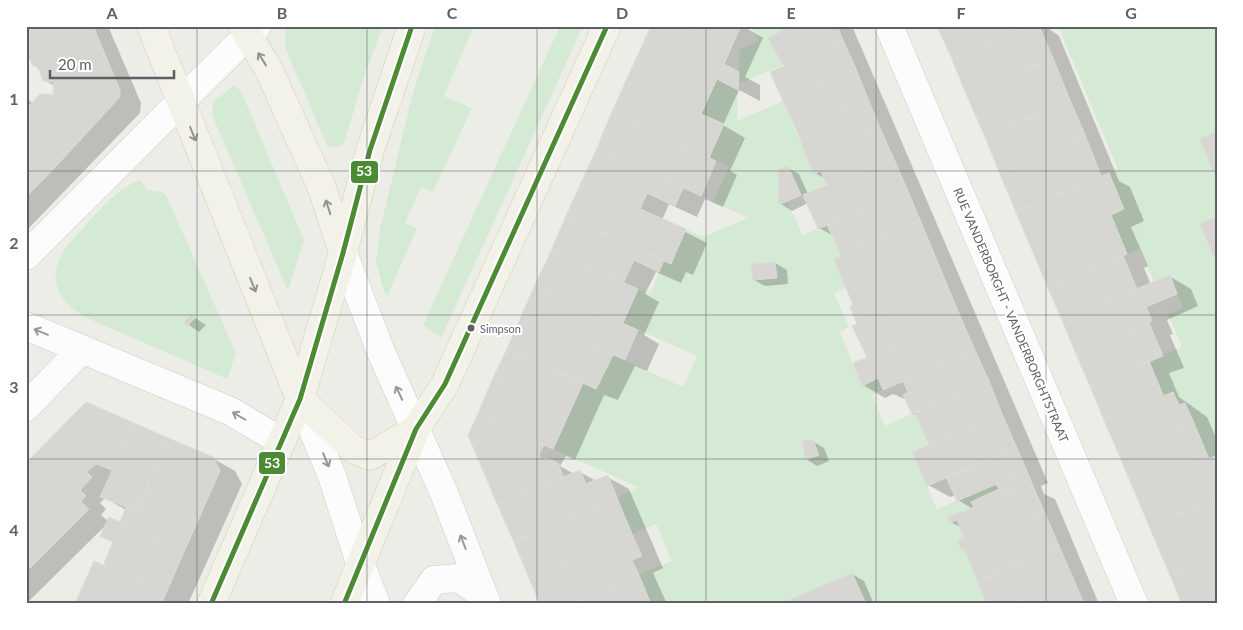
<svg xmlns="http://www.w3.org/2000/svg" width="1243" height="630" viewBox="0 0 1243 630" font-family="Lato,sans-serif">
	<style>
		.green { fill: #d5ead4 }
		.shadow { fill: #0003; fill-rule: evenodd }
		.building { fill: #d7d6d3; stroke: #dcdbd7 }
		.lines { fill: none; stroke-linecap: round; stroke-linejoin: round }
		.minor-casing { stroke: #cbcbca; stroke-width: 29 }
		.major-casing { stroke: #d6ceb5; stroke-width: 29 }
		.minor { stroke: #fcfcfc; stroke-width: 28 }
		.major { stroke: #f3f2e8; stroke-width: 28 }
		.bus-1-casing { stroke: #fff; stroke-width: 9 }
		.bus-1 { stroke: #4c8b33; stroke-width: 5 }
		.oneway { stroke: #929494 }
		.oneway2 { stroke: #95979a }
		.grid { fill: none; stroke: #5d6166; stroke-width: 1; stroke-opacity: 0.55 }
		.bus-dot { fill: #5d6166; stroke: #fff; stroke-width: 2 }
		.labels { text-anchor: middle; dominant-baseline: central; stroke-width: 4.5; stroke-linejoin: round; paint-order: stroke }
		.bus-label { font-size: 11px; fill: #5d6166; stroke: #fff; text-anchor: start }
		.street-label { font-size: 12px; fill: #5d6166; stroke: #fff }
		.line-badge { stroke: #fff; stroke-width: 2 }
		.badge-label { font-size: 14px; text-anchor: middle; font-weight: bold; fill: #fff }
		.neatline { fill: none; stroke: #5d6166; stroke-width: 2 }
		.grid-label { font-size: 16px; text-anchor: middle; font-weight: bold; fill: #5d6166 }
	</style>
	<rect width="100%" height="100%" fill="#edede8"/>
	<path class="green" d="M285 26H383L365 74 344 143 339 148 328 146 325 141 285 47Z
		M435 26H474L444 96 472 108 433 192 421 187 405 223 417 229 387 296 384 291 376 262 380 229 412 96Z
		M560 26H583L441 338 423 325Z
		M751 26 791 27 769 38 783 65 738 84 740 49 759 41Z
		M1058 26H1217V132L1200 139 1217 179V460L1215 456 1209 459 1185 403 1179 405 1173 392 1163 395 1149 361 1182 347 1168 314 1183 308 1170 275 1154 282 1140 249 1127 254 1111 215 1109 173 1118 169Z
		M717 79 738 90 737 121 783 101 814 174 821 171 826 184 801 195 788 167 778 170 779 205 787 202 803 235 827 225 841 256 834 259 846 288 834 293 849 327 840 332 862 386 878 378 883 390 872 395 885 426 915 412 929 445 912 453 937 509 996 484 999 489 972 501 974 507 948 518 950 523 957 520 964 537 958 541 961 549H964L987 604H866L852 573 780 604H651L639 575 672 561 656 524 632 534 617 498 638 487 553 449 583 383 596 389 613 355 683 387 697 356 623 323 638 289 650 294 664 260 686 229 703 237 748 218 713 202 729 167 709 158 724 124 701 114Z
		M234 85 241 91 304 240 288 291 212 115 213 102Z
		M141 180 147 190 162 192 166 195 236 353 227 379 87 318C56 301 45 276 67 246 86 226 115 187 141 180Z"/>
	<path class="shadow" d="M26 26H108L141 103 140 113 26 231V97L33 104 54 96 55 86 44 80 40 69 34 65Z
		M652 26H749L748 29 763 38 745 77 760 85V101L739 90 723 125 745 138 730 171 737 175 723 207 705 199 697 217 669 204 662 220 707 243 693 275 686 272 681 283 656 272 645 294 659 302 644 335 659 344 647 371 635 366 618 400 604 395 575 460 566 456 560 466 574 474 580 472 596 481 607 477 629 489 663 568 653 573 667 604H541L469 435Z
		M792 26H852L1048 483 1041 486 1044 494 1055 499 1099 604H988L966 550 962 548 966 537 962 528 951 522 973 509 958 500 956 495 950 497 928 485 930 445 918 416 913 414 907 400 893 394 885 398 863 385 869 358 854 327 859 325 855 306 843 257 834 236 819 228 808 203 792 211 781 204 779 171 788 168 799 174 808 194 828 185 826 179 815 173 785 66 770 38Z
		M939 26H1045L1059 36 1119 181 1130 187 1144 221 1131 227 1148 266 1144 268 1151 285 1169 276 1191 289 1198 306 1167 320 1173 334 1170 335 1184 368 1169 373 1179 397 1207 417 1217 440V604H1184Z
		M775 263 787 270 788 284 765 286 754 280 753 265Z
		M192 316 206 325 199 332 185 322Z
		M86 403 212 458 235 471 242 484 188 604H76L107 563 114 543 101 536 105 526 26 604V465ZM105 498 126 510 121 523 108 521 101 515 106 509 100 503Z
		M812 441 824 448 829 461 817 466 806 459Z
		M852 574 864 581 874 604H783Z"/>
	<path class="building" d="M26 26H93L98 38 33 66 26 51Z
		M651 26H688L732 46 724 64 739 72 738 90 717 79 701 114 626 81Z
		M688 26H741L732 46Z
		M837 26 843 40 783 65 768 38 792 26Z
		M937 26H1027L952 59Z
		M1027 26H1039L1053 58 967 96 952 59Z
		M98 38 120 90V97L73 148 29 106 40 94 53 95 54 82 43 81 37 65Z
		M843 40 856 69 783 101 770 72Z
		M1053 58 1070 100 985 137 967 96Z
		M856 69 868 99 796 129 783 101Z
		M626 81 724 124 709 158 611 114Z
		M868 99 880 128 807 158 796 129Z
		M1070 100 1086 137 1000 174 985 137Z
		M26 104 73 148 45 178 26 160Z
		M611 114 716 161 701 196 597 148Z
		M880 128 893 157 826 184 821 171 814 174 807 158Z
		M1217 132V174L1215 175 1200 139Z
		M1086 137 1101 176 1016 212 1000 174Z
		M597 148 683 188 675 206 647 193 640 209 581 183Z
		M893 157 908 191 818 229 803 195Z
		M26 160 45 178 26 197Z
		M788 166 801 195 779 205 778 170Z
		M1109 173 1124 209 1111 215 1127 254 1048 288 1016 212Z
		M581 183 686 229 671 264 566 216Z
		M908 191 920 220 840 253 827 225Z
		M566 216 664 260 659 272 634 260 624 282 551 251Z
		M1217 217V256L1214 257 1200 224Z
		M920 220 933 251 846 288 834 259 841 256 840 253Z
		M551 251 638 289 623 323 535 285Z
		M933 251 948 287 857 324 850 307 853 305 846 288Z
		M1123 256 1137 289 1062 320 1048 288Z
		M775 262 777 278 753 280 751 264Z
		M1170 275 1177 294 1146 307 1152 321 1076 354 1062 320Z
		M535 285 638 330 625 360 522 314Z
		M948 287 961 318 867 357 852 326Z
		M192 314 195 318 187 326 184 322Z
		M522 314 613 355 596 389 507 349Z
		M961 318 975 350 883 390 878 378 862 386 853 363Z
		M1149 323 1163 356 1090 386 1076 354Z
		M507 349 583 383 569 414 493 378Z
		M975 350 989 381 912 414 903 395 908 392 903 381Z
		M1149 361 1163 395 1104 420 1090 386Z
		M493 378 569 414 553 449 478 414Z
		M989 381 1002 414 929 445 915 412Z
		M1173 392 1179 405 1185 403 1194 423 1119 455 1104 420Z
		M86 402 134 423 112 470 96 464 87 472 92 477 80 490 86 496 81 502 89 509 77 521 26 471V463Z
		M478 414 544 445 539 454 541 460 546 458 558 463 563 476 497 504 468 435Z
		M1002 414 1017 448 927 486 912 452Z
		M134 423 168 438 137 511 100 497Z
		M1194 423 1209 459 1134 490 1119 455Z
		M168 438 213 457 220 471 184 552 120 522 126 507 137 511Z
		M813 440 819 455 805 460 803 441Z
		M1017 448 1027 471 957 501 946 477Z
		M1215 456 1217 498 1149 526 1134 490Z
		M580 470 586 484 608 475 617 498 514 542 497 504Z
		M26 471 77 521 26 572Z
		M1027 471 1033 486 1013 495 999 489 996 484Z
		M1033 486 1045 513 961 549 958 541 964 537 957 520 950 523 948 517 974 507 971 502 999 489 1013 495Z
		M617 498 632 534 529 578 514 542Z
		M1217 498V556L1170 575 1149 526Z
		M1045 513 1059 546 978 582 964 549Z
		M109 517 184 552 167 591 104 563 113 542 100 536Z
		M632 534 642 556 632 560 639 575 573 604H540L529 578Z
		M1059 546 1073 578 1014 604H987L978 582Z
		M1217 556V597L1201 604H1182L1170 575Z
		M94 561 105 566 106 564 167 591 161 604H75Z
		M852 573 866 604H780Z
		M639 575 651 604H573Z
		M1073 578 1084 604H1014Z
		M1217 597V604H1201Z"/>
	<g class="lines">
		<defs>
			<path id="minor" d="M889 26 1134 604
				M343 253 381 352 444 493 487 604
				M26 256 257 26
				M26 326 230 411 281 441
				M300 399 332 476 361 566 376 604
				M26 407 82 349
				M417 604 434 580 459 578 484 596"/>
			<path id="major" d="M151 26 300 399 353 449 370 456 416 429
				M242 26 268 68 322 188 343 253
				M211 604 300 399 343 253 370 150 412 26
				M344 604 416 429 445 384 607 26"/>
		</defs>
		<use href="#minor" class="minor-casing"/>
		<use href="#major" class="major-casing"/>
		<use href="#minor" class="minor"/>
		<use href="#major" class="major"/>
		<defs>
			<path id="bus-1" d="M211 604 300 399 343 253 370 150 412 26
				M344 604 416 429 445 384 607 26"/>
		</defs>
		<use href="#bus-1" class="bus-1-casing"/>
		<use href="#bus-1" class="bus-1"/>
	</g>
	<defs><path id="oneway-shaft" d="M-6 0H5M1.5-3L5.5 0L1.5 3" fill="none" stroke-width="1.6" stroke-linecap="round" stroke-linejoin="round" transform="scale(1.25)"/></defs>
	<g class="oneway">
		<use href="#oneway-shaft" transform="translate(262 59) rotate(-122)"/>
		<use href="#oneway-shaft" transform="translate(193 134) rotate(68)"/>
		<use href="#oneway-shaft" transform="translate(328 207) rotate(-108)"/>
		<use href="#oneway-shaft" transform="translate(253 285) rotate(68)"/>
	</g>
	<g class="oneway2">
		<use href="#oneway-shaft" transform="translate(41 332) rotate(-157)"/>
		<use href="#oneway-shaft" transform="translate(399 393) rotate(-115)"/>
		<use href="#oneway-shaft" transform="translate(239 416) rotate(-150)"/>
		<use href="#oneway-shaft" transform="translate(326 460) rotate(67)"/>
		<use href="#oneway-shaft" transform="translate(463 542) rotate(-111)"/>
	</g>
	<path class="grid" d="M197 26V604M367 26V604M537 26V604M706 26V604M876 26V604M1046 26V604M26 171H1217M26 315H1217M26 459H1217"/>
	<circle class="bus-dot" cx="471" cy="328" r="4.5"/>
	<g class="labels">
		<g class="bus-label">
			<text x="480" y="328">Simpson</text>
		</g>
		<g class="street-label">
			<text transform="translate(1011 315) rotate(67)">RUE VANDERBORGHT - VANDERBORGHTSTRAAT</text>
		</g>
	</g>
	<g class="line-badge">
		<rect x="350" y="160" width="29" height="24" rx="5" fill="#4c8b33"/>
		<rect x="258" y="451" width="28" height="24" rx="5" fill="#4c8b33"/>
	</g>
	<g class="badge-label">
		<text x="364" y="176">53</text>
		<text x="272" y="468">53</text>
	</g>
	<rect width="1243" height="630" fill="none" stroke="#ffffff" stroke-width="55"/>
	<path d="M50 70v8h124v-8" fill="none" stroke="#5d6166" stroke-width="2.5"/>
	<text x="58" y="70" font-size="15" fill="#5d6166" stroke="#ffffff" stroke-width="4" paint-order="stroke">20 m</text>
	<rect x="28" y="28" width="1188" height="574" class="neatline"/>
	<g class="grid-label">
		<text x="112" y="19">A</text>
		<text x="282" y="19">B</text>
		<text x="452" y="19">C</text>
		<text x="622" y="19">D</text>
		<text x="791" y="19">E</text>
		<text x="961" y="19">F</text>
		<text x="1131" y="19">G</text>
		<text x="14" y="105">1</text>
		<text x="14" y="249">2</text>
		<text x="14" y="393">3</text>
		<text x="14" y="536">4</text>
	</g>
</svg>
